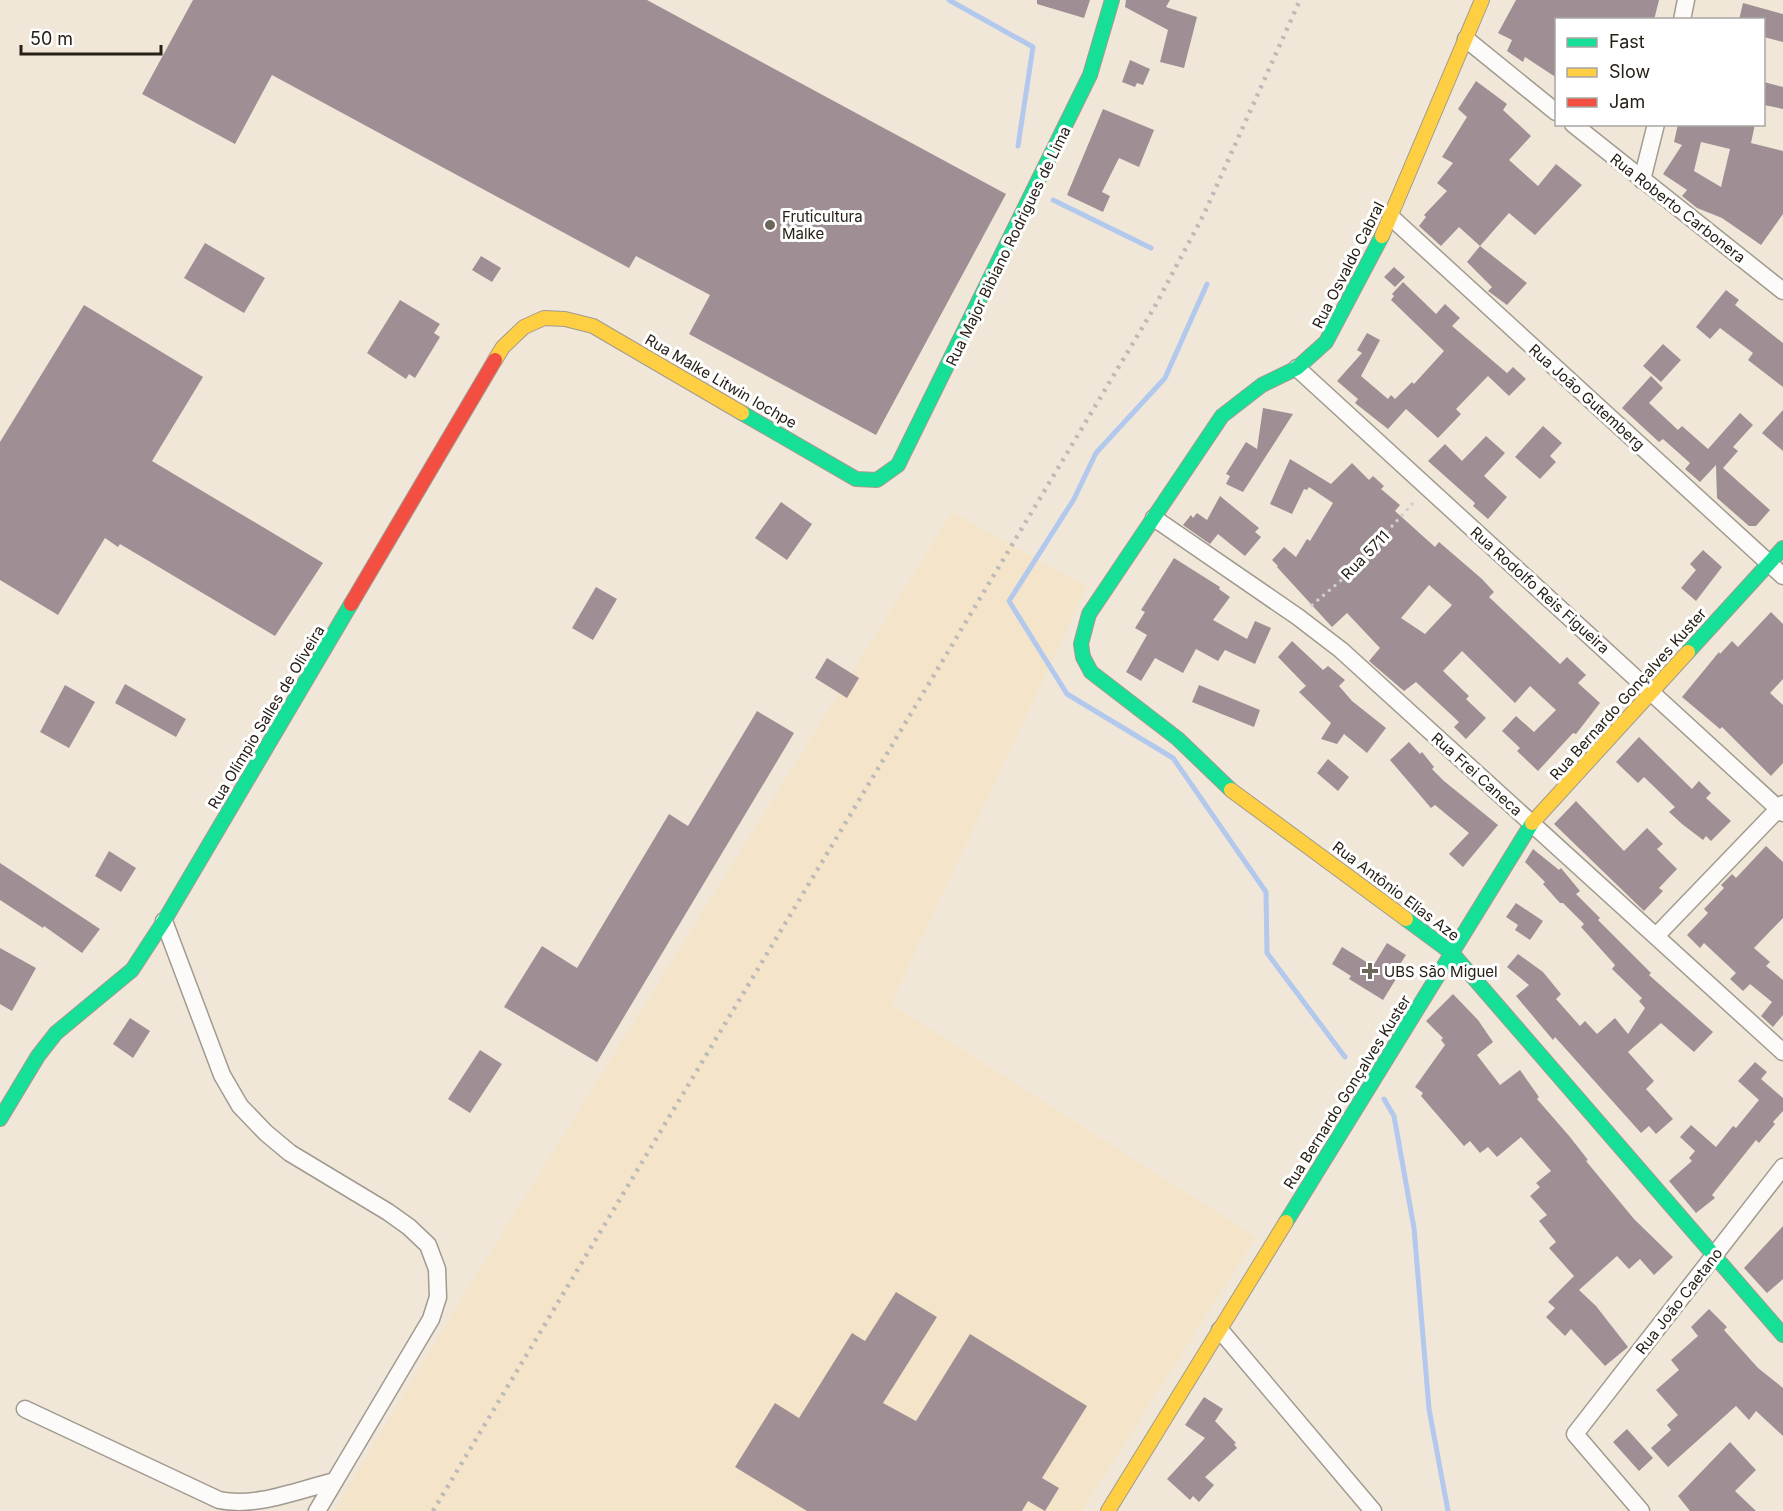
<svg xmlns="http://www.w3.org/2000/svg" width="1783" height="1511" viewBox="0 0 1783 1511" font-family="Inter,sans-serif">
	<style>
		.built { fill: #f4e4ca }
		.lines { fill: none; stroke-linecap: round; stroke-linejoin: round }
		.stream { stroke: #b2c8ed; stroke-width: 5 }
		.building { fill: #9f8f94; fill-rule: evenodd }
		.street-casing { stroke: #a19b8f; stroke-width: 19 }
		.fast-casing { stroke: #a19b8f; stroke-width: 16 }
		.slow-casing { stroke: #a19b8f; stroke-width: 16 }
		.jam-casing { stroke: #a19b8f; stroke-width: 16 }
		.path { stroke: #d2cfcb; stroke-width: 3; stroke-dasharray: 3 4.5; stroke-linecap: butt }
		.street { stroke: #fdfbf9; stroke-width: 16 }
		.fast { stroke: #16e098; stroke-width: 14 }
		.slow { stroke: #ffcf43; stroke-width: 14 }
		.jam { stroke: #f24e42; stroke-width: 14 }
		.rail { stroke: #bdbbb7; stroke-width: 4.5; stroke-dasharray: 3 6; stroke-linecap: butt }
		.poi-dot { fill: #6d665a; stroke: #fff; stroke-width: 2 }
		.labels { text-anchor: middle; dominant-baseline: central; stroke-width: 6; stroke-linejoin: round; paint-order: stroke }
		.street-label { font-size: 15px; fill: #272016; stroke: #fff }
		.poi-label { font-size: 15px; fill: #272016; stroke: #fff; text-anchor: start }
	</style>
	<rect width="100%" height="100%" fill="#f0e7d8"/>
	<path class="built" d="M952 512 1087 587 891 1004 1256 1237 1082 1511H334L451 1315Z"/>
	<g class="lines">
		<path class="stream" d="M949 0 1033 47 1018 146
			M1053 200 1151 248
			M1207 284 1165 378 1096 453 1074 499 1009 601 1067 694 1173 758 1266 892 1267 953 1345 1057
			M1384 1099 1394 1116 1414 1228 1429 1409 1448 1511"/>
	</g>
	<path class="building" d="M193 0H647L1006 194 876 435 689 334 710 295 636 256 629 268 272 75 235 144 142 94Z
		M1037 0H1090L1084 18 1037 4Z
		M1126 0H1170L1166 7 1197 17 1184 68 1160 62 1168 30 1125 7Z
		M1516 0H1659L1654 20H1557V78L1525 57 1523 62 1507 51 1512 40 1498 33Z
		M1743 3 1783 14V42L1764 37V20H1739Z
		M1130 60 1150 69 1143 85 1137 83 1135 87 1122 82Z
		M1476 81 1507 104 1503 110 1531 136 1509 160 1538 186 1556 164 1582 185 1535 235 1509 213 1480 246 1459 227 1441 246 1419 226 1426 217 1424 215 1447 191 1437 183 1453 163 1442 157 1467 117 1458 109Z
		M1764 82 1783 87V109L1764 105Z
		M1103 109 1154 130 1139 167 1119 158 1102 192 1110 196 1103 212 1067 195Z
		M1678 124H1755L1751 143 1783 151V214L1761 245 1722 218 1697 208 1682 196 1687 190 1663 174 1682 145 1674 142ZM1701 142 1730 149 1721 187 1694 171Z
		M205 243 265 278 244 313 184 278Z
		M1480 246 1527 283 1507 305 1488 291 1492 287 1467 262Z
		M481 256 501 268 492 282 472 270Z
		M1394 267 1405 277 1395 287 1384 277Z
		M1403 282 1436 314 1445 304 1460 318 1452 326 1507 373 1513 367 1526 379 1509 396 1488 376 1456 409 1461 414 1438 438 1406 409 1388 429 1355 403 1358 399 1337 381 1362 353 1357 350 1367 333 1380 340 1361 376 1388 399 1391 395 1395 399 1412 382 1414 384 1444 351 1391 300 1394 296 1392 294Z
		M1726 290 1739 300 1735 305 1783 343V387L1748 360 1753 353 1720 328 1710 339 1696 327Z
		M400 300 440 324 434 333 440 337 415 378 409 374 406 379 367 353Z
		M84 305 203 377 152 461 323 563 275 636 120 544 118 547 105 538 58 615 0 580V442Z
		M1663 344 1681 360 1661 382 1643 366Z
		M1651 376 1663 388 1649 403 1678 430 1682 426 1708 449 1740 413 1753 425 1733 447 1738 451 1723 468 1770 510 1756 526H1749L1717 498 1716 465 1700 482 1685 469 1690 463 1663 439 1659 442 1622 408Z
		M1263 408 1293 414 1243 492 1226 484 1230 476 1226 474 1246 442 1257 449Z
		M1783 410V451L1762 433Z
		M1543 426 1562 443 1550 456 1556 462 1540 479 1515 457Z
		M1486 436 1505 453 1484 476 1507 497 1488 519 1473 506 1475 503 1428 461 1445 444 1462 461Z
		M1290 459 1331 484 1352 463 1369 480 1373 476 1384 486 1381 489 1400 505 1395 511 1435 547 1439 542 1482 579 1494 592 1489 597 1560 664 1567 657 1586 675 1578 683 1600 703 1576 734 1573 733 1538 771 1517 751 1520 748 1502 731 1516 716 1534 732 1556 710 1530 686 1515 703 1462 651 1443 671 1469 696 1466 699 1486 718 1466 739 1454 727 1459 722 1416 682 1404 691 1369 661 1380 648 1347 613 1332 627 1277 567 1278 566 1272 560 1284 547 1296 557 1307 539 1310 541 1333 503 1309 487 1307 490 1304 489 1292 514 1270 504ZM1429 585 1452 605 1425 634 1401 618Z
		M1220 496 1259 528 1255 532 1261 537 1245 556 1218 534 1210 544 1183 525 1191 515 1193 518 1197 513 1207 520Z
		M781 502 812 524 787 560 755 538Z
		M1703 550 1722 567 1696 601 1681 588 1696 570 1690 564Z
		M1174 558 1220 587 1219 589 1230 597 1213 620 1247 639 1255 621 1271 628 1255 664 1225 650 1218 661 1196 649 1183 673 1155 658 1141 681 1126 672 1147 635 1135 628 1145 612 1141 610Z
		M596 587 617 599 593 640 572 628Z
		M1771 612 1783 624V679L1770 693 1783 705V763L1771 776 1722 727 1720 729 1682 697 1719 652 1720 654 1732 641 1738 647Z
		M1292 641 1323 670 1328 666 1345 680 1339 686 1352 701 1386 728 1367 753 1344 734 1337 744 1321 739 1331 723 1299 692 1306 686 1278 657Z
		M827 658 859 678 847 698 815 678Z
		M125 684 186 719 176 737 115 703Z
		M65 685 95 702 69 748 40 732Z
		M1199 685 1260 710 1254 727 1192 702Z
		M757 711 794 733 597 1062 504 1007 542 946 577 968 669 814 688 826Z
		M1639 737 1692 789 1699 781 1711 793 1706 798 1731 821 1711 841 1706 836 1703 840 1682 824 1669 812 1675 807 1644 777 1638 783 1616 762Z
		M1409 742 1420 754 1422 752 1434 767 1432 769 1444 781 1498 825 1463 867 1449 854 1469 833 1435 805 1431 808 1390 760Z
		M1328 759 1349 777 1338 791 1317 773Z
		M1576 801 1624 851 1647 828 1663 844 1657 849 1677 869 1659 888 1663 891 1644 911 1554 824Z
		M1766 846 1783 862V918L1754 948 1770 962 1766 966 1783 980V1015L1773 1027 1761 1016 1772 1002 1750 984 1743 991 1730 979 1736 973 1704 943 1700 948 1687 935 1708 913 1704 909 1724 888 1721 885 1732 874 1736 878Z
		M1533 849 1559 870 1561 868 1580 891 1576 894 1600 918 1598 920 1651 973 1649 975 1713 1032 1694 1052 1661 1023 1628 1052 1654 1081 1646 1089 1673 1119 1656 1134 1649 1126 1641 1133 1555 1037 1553 1040 1516 996 1529 985 1507 967 1518 954 1543 972 1561 994 1556 999 1580 1026 1585 1021 1597 1034 1615 1018 1628 1034 1645 1008 1639 1001 1642 998 1612 969 1615 965 1581 927 1584 924 1563 903H1560L1543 884 1545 882 1525 862Z
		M109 851 136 868 121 892 95 876Z
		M0 863 100 929 82 953 44 926 43 928 0 900Z
		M1516 903 1543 921 1530 940 1515 930 1518 925 1506 917Z
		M1387 943 1406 955 1392 977 1396 979 1383 1000 1349 979 1351 976 1332 964 1342 947 1373 966Z
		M0 948 36 968 12 1011 0 1004Z
		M1453 994 1478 1020 1493 1042 1477 1055 1500 1085 1520 1070 1539 1097 1537 1099 1570 1137 1588 1160 1586 1161 1634 1219 1673 1257 1654 1275 1640 1259 1629 1269 1617 1256 1579 1290 1596 1306 1628 1347 1605 1366 1571 1329 1565 1336 1546 1317 1555 1308 1548 1302 1574 1276 1549 1248 1556 1242 1539 1221 1547 1215 1530 1196 1540 1187 1536 1183 1551 1171 1521 1137 1497 1157 1488 1147 1480 1153 1470 1141 1464 1146 1421 1096 1423 1093 1415 1087 1445 1045 1441 1040 1443 1038 1426 1021Z
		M130 1018 150 1031 133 1058 113 1044Z
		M480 1050 502 1064 470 1113 448 1099Z
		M1755 1062 1767 1072 1761 1079 1783 1098V1111L1773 1122 1775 1124 1759 1143 1756 1140 1712 1195 1715 1198 1696 1213 1669 1181 1692 1161 1689 1158 1695 1151 1680 1137 1691 1125 1716 1147 1733 1126 1736 1128 1759 1100 1738 1081Z
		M1783 1226V1279L1767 1293 1744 1268Z
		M896 1292 937 1317 883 1403 916 1421 970 1334 1087 1406 1042 1478 1059 1488 1045 1511 1028 1501 1022 1511H807L735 1467 775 1403 799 1418 852 1333 865 1341Z
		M1709 1309 1727 1327 1724 1330 1758 1368 1783 1388V1436L1756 1411 1749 1420 1736 1406 1668 1467 1651 1448 1671 1430 1667 1425 1678 1415 1656 1390 1679 1370 1671 1360 1698 1336 1691 1327Z
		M1204 1397 1223 1409 1215 1421 1236 1443 1234 1444 1237 1448 1205 1477 1214 1485 1199 1502 1193 1496 1190 1500 1167 1479 1205 1438 1185 1425Z
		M1627 1429 1653 1458 1639 1471 1613 1442Z
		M1730 1442 1756 1470 1735 1491 1756 1511H1690L1678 1496Z"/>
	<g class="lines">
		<defs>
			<path id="street" d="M1682 20 1686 0
				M1466 39 1556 112
				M1573 124 1783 291
				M1642 180 1656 124
				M1392 218 1783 576
				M1297 368 1783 813
				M1154 518 1298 617 1341 650 1783 1052
				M164 921 222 1075 240 1106 266 1133 290 1153 388 1212 409 1227 428 1245 437 1269 438 1297 431 1319 317 1511
				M1656 936 1783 804
				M1220 1330 1373 1511
				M25 1409 219 1500C256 1508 298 1490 335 1481
				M1641 1511 1575 1434 1783 1167"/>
			<path id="fast" d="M742 413 856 479 877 480 898 465 1090 75 1112 0
				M1688 652 1783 548
				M1231 790 1178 739 1091 672 1083 657 1081 644 1089 614 1222 416 1262 385 1297 368 1326 342 1382 236
				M1406 919 1452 953 1783 1335
				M0 1119 38 1056 56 1033 132 970 164 921 351 604
				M1286 1222 1532 823"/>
			<path id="slow" d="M1382 236 1482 0
				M495 360 503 347 524 327 544 318 565 319 593 326 742 413
				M1231 790 1406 919
				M1532 823 1688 652
				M1108 1511 1286 1222"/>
			<path id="jam" d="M351 604 495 360"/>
		</defs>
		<use href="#street" class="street-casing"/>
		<use href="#fast" class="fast-casing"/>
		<use href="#slow" class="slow-casing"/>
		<use href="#jam" class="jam-casing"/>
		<path class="path" d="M1311 606 1345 577 1416 500"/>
		<use href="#street" class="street"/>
		<use href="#fast" class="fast"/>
		<use href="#slow" class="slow"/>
		<use href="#jam" class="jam"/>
		<path class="rail" d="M433 1511 1154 308 1204 214 1300 0"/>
	</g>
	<g class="poi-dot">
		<circle cx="770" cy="225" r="6"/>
		<path d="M1367 962h6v6h6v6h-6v6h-6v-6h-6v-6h6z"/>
	</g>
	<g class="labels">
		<g class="street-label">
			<text transform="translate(1678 208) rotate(38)">Rua Roberto Carbonera</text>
			<text transform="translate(1008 246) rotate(-64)">Rua Major Bibiano Rodrigues de Lima</text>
			<text transform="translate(1348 265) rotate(-63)">Rua Osvaldo Cabral</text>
			<text transform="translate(721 381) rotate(30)">Rua Malke Litwin Iochpe</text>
			<text transform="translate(1587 397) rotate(42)">Rua João Gutemberg</text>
			<text transform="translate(1365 555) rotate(-46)">Rua 5711</text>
			<text transform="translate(1540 590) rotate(42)">Rua Rodolfo Reis Figueira</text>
			<text transform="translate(1628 694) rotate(-48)">Rua Bernardo Gonçalves Kuster</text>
			<text transform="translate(266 717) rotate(-59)">Rua Olímpio Salles de Oliveira</text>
			<text transform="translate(1477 774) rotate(42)">Rua Frei Caneca</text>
			<text transform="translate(1396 891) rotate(37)">Rua Antônio Elias Aze</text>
			<text transform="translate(1347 1092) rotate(-58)">Rua Bernardo Gonçalves Kuster</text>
			<text transform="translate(1679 1301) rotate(-52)">Rua João Caetano</text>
		</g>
		<g class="poi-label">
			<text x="782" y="216">Fruticultura<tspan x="782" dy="17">Malke</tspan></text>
			<text x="1384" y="971">UBS São Miguel</text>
		</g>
	</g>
	<rect x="1555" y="18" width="210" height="108" fill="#ffffff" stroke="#a9a6a2" stroke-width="1.5"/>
	<rect x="1567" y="38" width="30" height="9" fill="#16e098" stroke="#a9a6a2" stroke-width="1.5"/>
	<text x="1609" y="48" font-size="18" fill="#272016">Fast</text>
	<rect x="1567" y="68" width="30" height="9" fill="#ffcf43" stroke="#a9a6a2" stroke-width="1.5"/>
	<text x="1609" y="78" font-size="18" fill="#272016">Slow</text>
	<rect x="1567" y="98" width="30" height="9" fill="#f24e42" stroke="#a9a6a2" stroke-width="1.5"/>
	<text x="1609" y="108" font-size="18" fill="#272016">Jam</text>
	<path d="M21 45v9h140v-9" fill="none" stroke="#272016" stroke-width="3"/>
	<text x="30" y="45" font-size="18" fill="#272016" stroke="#ffffff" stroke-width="4.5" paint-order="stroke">50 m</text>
</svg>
